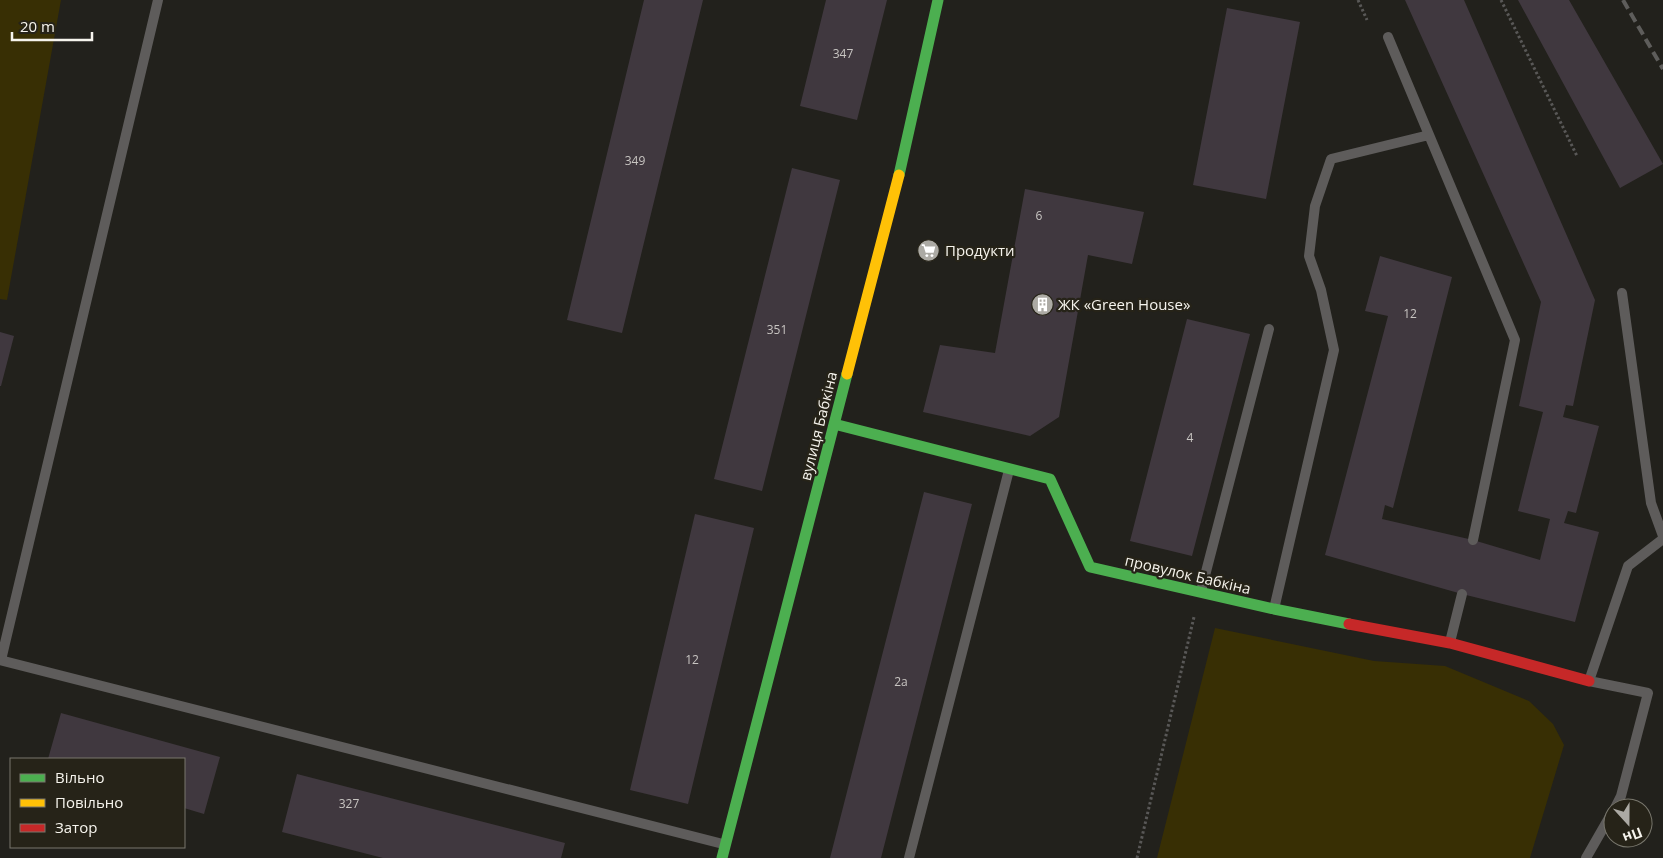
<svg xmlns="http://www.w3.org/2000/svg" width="1663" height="858" viewBox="0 0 1663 858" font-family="'Open Sans',sans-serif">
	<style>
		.green { fill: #382f04 }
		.building { fill: #40383f }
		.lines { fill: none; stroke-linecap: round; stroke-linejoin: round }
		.path { stroke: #595857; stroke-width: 3; stroke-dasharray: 2.5 2.5; stroke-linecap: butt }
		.lane { stroke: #5e5c5b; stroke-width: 10 }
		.fast { stroke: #4caf50; stroke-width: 11 }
		.slow { stroke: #ffc107; stroke-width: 11 }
		.jam { stroke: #c62828; stroke-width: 11 }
		.rail { stroke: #5e5d5b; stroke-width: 4; stroke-dasharray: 10 5; stroke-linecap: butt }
		.labels { text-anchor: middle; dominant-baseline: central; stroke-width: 4.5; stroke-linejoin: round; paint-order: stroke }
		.number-label { font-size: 12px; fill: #c8c5c2 }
		.poi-label { font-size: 15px; fill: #f6f4ed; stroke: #262318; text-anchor: start }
		.street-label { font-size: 15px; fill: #f6f4ed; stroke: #262318 }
	</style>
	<rect width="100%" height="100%" fill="#22211c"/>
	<path class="green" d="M0 0H61L7 300 0 299Z
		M1215 628 1374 661 1445 666 1529 701 1553 724 1564 745 1530 858H1157Z"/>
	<path class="building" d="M644 0H703L622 333 567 320Z
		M826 0H887L857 120 800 106Z
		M1405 0H1464L1595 300 1573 406 1566 405 1563 417 1599 426 1576 513 1568 511 1564 523 1599 532 1575 622 1462 594 1325 555 1388 316 1365 311 1380 256 1452 277 1393 508 1385 505 1382 519 1473 540 1540 560 1550 519 1518 511 1543 412 1519 406 1541 302Z
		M1518 0H1569L1663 164 1620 188Z
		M1227 8 1300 22 1266 199 1193 185Z
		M792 168 840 180 762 491 714 479Z
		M1025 189 1144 212 1132 264 1088 255 1059 417 1030 436 923 412 940 345 995 353Z
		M1187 319 1250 334 1192 556 1130 541Z
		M0 332 14 336 1 386H0Z
		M924 492 972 504 881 858H830Z
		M695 514 754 528 688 804 630 790Z
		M61 713 220 757 204 814 184 808V759H48Z
		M297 774 565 843 561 858H383L282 832Z"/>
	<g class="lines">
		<path class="path" d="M1358 0 1367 20
			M1501 0 1577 156
			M1137 858 1194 617"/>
		<path class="lane" d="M1388 37 1515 340 1473 540
			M1622 293 1651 503 1663 536
			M1201 591 1269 329
			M1274 609 1334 350 1321 290 1309 256 1315 206 1331 159 1429 135
			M1450 642 1462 594
			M0 660 723 844
			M1 660 158 0
			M1615 808 1621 796 1648 693 1589 681 1628 566 1663 539
			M909 858 1009 470
			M1586 858 1613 811"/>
		<path class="fast" d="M899 175 938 0
			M834 424 1050 479 1090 567 1274 609 1349 624
			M722 858 847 374"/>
		<path class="slow" d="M847 374 899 175"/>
		<path class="jam" d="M1349 624 1450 643 1589 681"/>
		<path class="rail" d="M1623 0 1663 69"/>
	</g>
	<defs>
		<symbol id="supermarket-disc" viewBox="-11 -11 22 22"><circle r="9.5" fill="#acaaa4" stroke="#262318"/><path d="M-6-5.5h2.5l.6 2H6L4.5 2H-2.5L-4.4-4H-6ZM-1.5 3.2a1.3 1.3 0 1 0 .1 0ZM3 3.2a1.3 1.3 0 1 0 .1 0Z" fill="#fff"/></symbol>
		<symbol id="building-disc" viewBox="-11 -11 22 22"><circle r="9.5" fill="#acaaa4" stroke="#262318"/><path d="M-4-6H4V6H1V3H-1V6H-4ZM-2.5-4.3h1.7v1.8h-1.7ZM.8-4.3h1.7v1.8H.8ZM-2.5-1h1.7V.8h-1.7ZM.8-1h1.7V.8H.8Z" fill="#fff"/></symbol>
	</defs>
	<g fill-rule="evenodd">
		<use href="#supermarket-disc" x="916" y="238" width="25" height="25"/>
		<use href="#building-disc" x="1030" y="292" width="25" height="25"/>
	</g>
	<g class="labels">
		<g class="number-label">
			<text x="843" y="53">347</text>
			<text x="635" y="160">349</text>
			<text x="1039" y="215">6</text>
			<text x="1410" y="313">12</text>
			<text x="777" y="329">351</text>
			<text x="1190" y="437">4</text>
			<text x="692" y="659">12</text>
			<text x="901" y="681">2а</text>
			<text x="349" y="803">327</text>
		</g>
		<g class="poi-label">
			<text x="945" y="250">Продукти</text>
			<text x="1058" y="304">ЖК «Green House»</text>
		</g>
		<g class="street-label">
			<text transform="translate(818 426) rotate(-76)">вулиця Бабкіна</text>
			<text transform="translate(1188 574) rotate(13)">провулок Бабкіна</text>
		</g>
	</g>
	<rect x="10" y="758" width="175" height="90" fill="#262318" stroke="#79776d"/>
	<rect x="20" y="774" width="25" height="8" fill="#4caf50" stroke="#79776d"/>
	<text x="55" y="783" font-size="15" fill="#f6f4ed">Вільно</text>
	<rect x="20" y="799" width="25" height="8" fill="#ffc107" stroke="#79776d"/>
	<text x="55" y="808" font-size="15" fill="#f6f4ed">Повільно</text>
	<rect x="20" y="824" width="25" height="8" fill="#c62828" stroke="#79776d"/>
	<text x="55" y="833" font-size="15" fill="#f6f4ed">Затор</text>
	<g transform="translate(1628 823) rotate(159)"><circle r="24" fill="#262318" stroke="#79776d"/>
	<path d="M0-4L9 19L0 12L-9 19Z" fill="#acaaa4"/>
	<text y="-8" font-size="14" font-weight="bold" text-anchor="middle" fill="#f6f4ed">Пн</text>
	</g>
	<path d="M12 32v8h80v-8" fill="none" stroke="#f6f4ed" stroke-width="2.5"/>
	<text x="20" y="32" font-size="15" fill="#f6f4ed" stroke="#262318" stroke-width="4" paint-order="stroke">20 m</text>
</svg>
